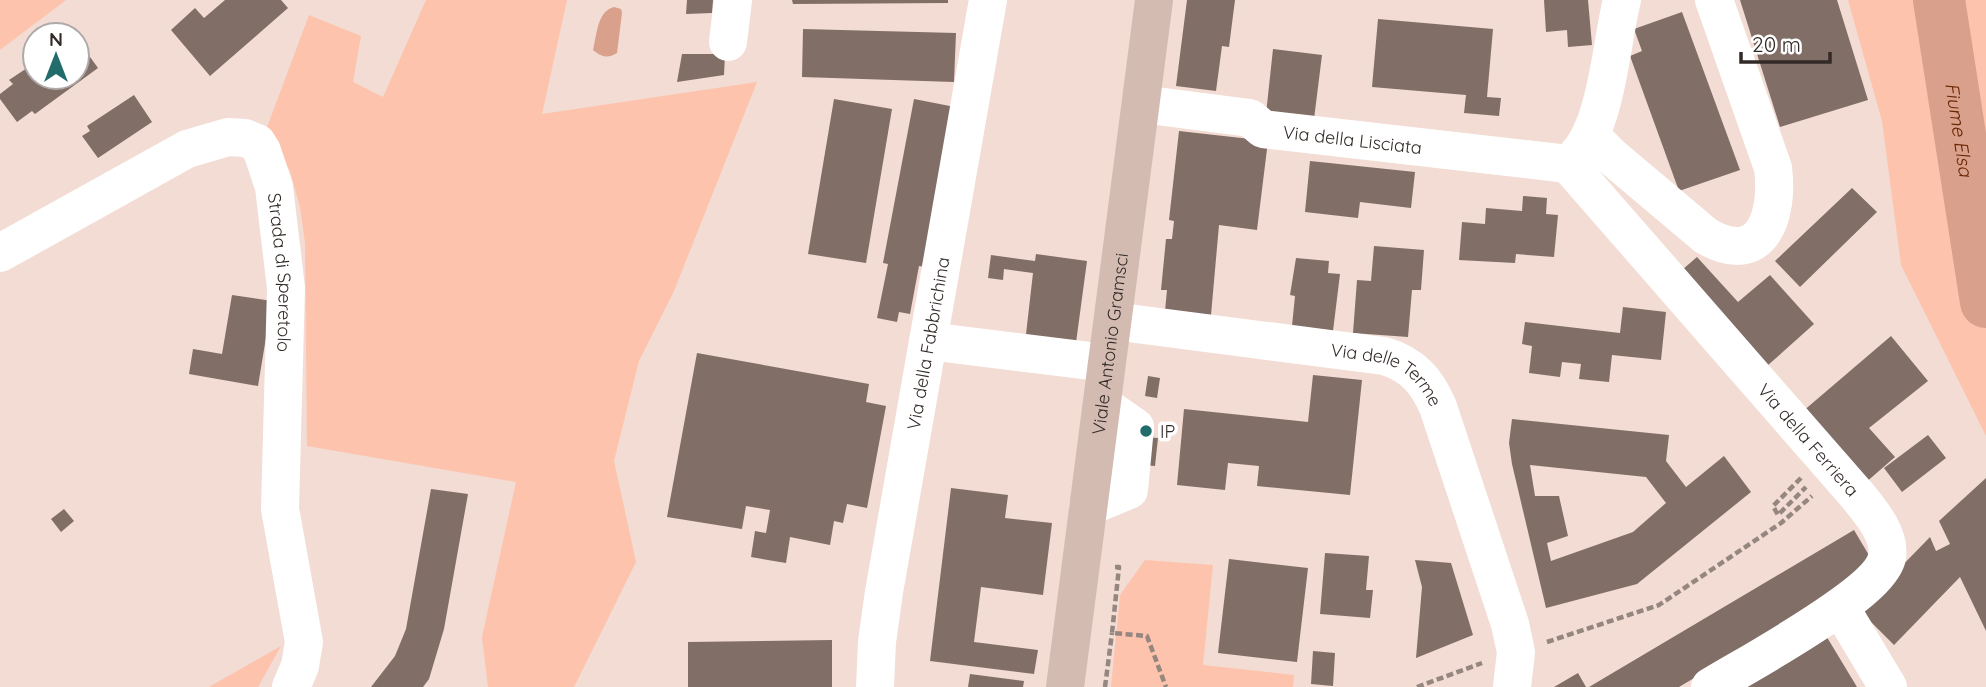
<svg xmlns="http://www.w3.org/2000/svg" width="1986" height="687" viewBox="0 0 1986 687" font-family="Quicksand,sans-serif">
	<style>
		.green { fill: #fdc3ad }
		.water { fill: #d9a18b }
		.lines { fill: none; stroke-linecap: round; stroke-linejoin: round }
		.river { stroke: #d9a18b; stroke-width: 52 }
		.building { fill: #816e66; fill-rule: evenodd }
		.path { stroke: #958680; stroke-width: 4.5; stroke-dasharray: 7 3.5; stroke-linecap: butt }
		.minor { stroke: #fff; stroke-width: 38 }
		.major { stroke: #d3bbb2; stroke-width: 38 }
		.poi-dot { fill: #226d6b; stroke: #fff; stroke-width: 2.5 }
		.labels { text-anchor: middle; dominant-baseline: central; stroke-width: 7; stroke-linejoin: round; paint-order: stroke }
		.street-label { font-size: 18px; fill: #322a27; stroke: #fff }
		.poi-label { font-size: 18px; fill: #322a27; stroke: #fff; text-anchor: start }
		.water-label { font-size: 19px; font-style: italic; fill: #682504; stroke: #fff }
	</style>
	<rect width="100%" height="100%" fill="#f2dcd3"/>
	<path class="green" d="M0 0H66L0 50Z
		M426 0H567L542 114 757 82 674 291 639 361 614 461 636 562 574 687H488L482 637 516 482 307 446 305 243 300 207 290 171 266 130 309 15 361 36 353 82 383 97Z
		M1848 0H1986V436L1901 265 1882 121Z
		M1145 560 1213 565 1203 665 1294 675 1293 687H1111L1120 595Z
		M281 646 258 687H209Z"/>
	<path class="water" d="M614 7 621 9 622 13 617 53C607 59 602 57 593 50 597 35 597 11 614 7Z"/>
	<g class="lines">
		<path class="river" id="s1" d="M1939 0 1986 302"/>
	</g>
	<path class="building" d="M225 0H281L288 8 210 76 171 30 195 8 204 18Z
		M687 0H713L712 13 686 14Z
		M792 0H948V3L793 4Z
		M1187 0H1235L1229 47 1222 46 1216 91 1176 86Z
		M1544 0H1588L1592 45 1568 47 1567 30 1546 32Z
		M1740 0H1837L1868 100 1780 127Z
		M1682 12 1740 170 1679 191 1630 56 1642 51 1634 29Z
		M1378 19 1493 29 1487 97 1501 98 1499 116 1464 113 1466 95 1372 87Z
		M803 29 956 33 954 82 802 77Z
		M77 39 98 68 35 114 32 111 17 122 0 99V94L13 84 9 80 27 68 29 71 35 66V77H77Z
		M1273 49 1322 55 1314 119 1266 114Z
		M682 54H725L724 75 677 82Z
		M134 95 152 122 98 158 82 136 90 131 87 126Z
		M834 99 892 109 866 263 808 254Z
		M914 99 955 107 925 267 919 266 910 314 899 312 897 322 877 318 888 264 883 263Z
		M1179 131 1268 141 1257 230 1219 225 1211 315 1165 311 1167 290H1161L1166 239H1172L1174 221 1169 220Z
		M1310 161 1415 172 1411 208 1360 202 1358 218 1305 212Z
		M1852 188 1877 212 1800 287 1775 261Z
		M1523 196 1547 198 1546 214 1558 215 1554 257 1516 254 1515 263 1459 260 1462 222 1485 224 1486 208 1522 211Z
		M1374 246 1424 250 1421 290H1412L1408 337 1353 333 1357 280 1371 281Z
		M1036 254 1087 261 1075 350 1025 343 1033 273 1004 269 1003 280 988 278 991 255 1035 261Z
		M1697 257 1738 302 1770 275 1814 324 1767 366 1682 270Z
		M1296 258 1329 261 1328 273 1340 274 1333 331 1292 326 1295 296 1290 295Z
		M232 295 272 301 258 386 189 374 193 349 222 354Z
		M1623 307 1666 312 1661 360 1612 355 1609 382 1579 379 1581 364 1562 362 1560 377 1529 373 1532 346 1522 344 1525 322 1620 333Z
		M1891 336 1928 381 1869 428 1895 457 1864 484 1802 412Z
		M697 353 869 384 866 402 886 406 867 508 847 504 843 523 834 521 830 545 790 537 786 563 751 557 755 531 766 533 770 510 746 506 742 529 667 517Z
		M1313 375 1362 380 1350 495 1257 486 1259 466 1228 463 1225 490 1177 485 1184 409 1308 422Z
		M1148 376 1160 378 1157 398 1145 396Z
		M1512 419 1669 435 1666 461 1686 487 1724 456 1751 492 1637 584 1546 608 1512 464 1509 443ZM1530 465 1646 477 1666 503 1633 532 1551 561 1547 543 1568 536 1559 496H1535Z
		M1928 435 1946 458 1902 492 1884 468Z
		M1128 436 1158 438 1155 466 1125 464Z
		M1986 478V631L1960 577 1894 645 1859 610 1930 537 1936 551 1950 544 1939 521Z
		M951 488 1008 495 1005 518 1052 523 1043 595 981 587 974 642 1038 650 1034 674 930 661Z
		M431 489 468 494 444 629 429 679 423 687H371L395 656 406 629Z
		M64 509 74 521 61 532 51 519Z
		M1854 530 1870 557 1834 595 1679 687H1589Z
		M1325 553 1369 556 1366 590H1373L1370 618 1320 614Z
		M1229 559 1308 568 1297 662 1218 653Z
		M1415 560 1451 563 1473 635 1416 658 1422 587Z
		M1825 634 1857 687H1736Z
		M832 640V687H688V642Z
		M1313 651 1335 653 1333 686 1311 684Z
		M1578 673 1586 687H1554Z
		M970 674 1024 681 1023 687H968Z"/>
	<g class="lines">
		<path class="path" d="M1801 478 1773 506 1778 515 1806 487
			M1115 567H1119L1112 633 1147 636 1166 687
			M1547 642 1659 605 1781 523 1812 496
			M1105 687 1112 633
			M1417 687 1482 663"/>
		<g class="minor">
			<path d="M728 42 733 0"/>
			<path id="s2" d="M1141 104 1250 118 1263 129 1568 164"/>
			<path d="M1591 136 1611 156 1706 236C1763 269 1779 214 1773 168L1714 0"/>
			<path d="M1577 155C1607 123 1611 44 1622 0"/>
			<path id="s3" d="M1568 164 1857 495C1870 511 1891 535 1887 557 1880 594 1744 666 1710 687"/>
			<path id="s4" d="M0 253 187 149 228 137 245 138 257 143 262 151 274 187 286 288 280 509 304 642 300 666 291 687"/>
			<path id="s5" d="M1113 321 1384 356C1412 364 1427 381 1438 407L1510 624 1516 652 1512 687"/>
			<path d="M928 341 1107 363"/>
			<path d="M1088 507 1129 490 1135 427 1102 404"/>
			<path d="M1840 607 1888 687"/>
			<path id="s6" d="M875 687 877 642 884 592 988 0"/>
		</g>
		<path class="major" id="s7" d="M1065 687 1154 0"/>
	</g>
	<circle class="poi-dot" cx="1146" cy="431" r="7"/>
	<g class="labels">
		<g class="street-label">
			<text stroke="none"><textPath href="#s2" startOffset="217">Via della Lisciata</textPath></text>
			<text stroke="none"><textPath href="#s4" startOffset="420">Strada di Speretolo</textPath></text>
			<text stroke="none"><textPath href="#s6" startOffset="348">Via della Fabbrichina</textPath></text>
			<text stroke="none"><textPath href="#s7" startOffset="346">Viale Antonio Gramsci</textPath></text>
			<text stroke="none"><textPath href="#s5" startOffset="284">Via delle Terme</textPath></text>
			<text stroke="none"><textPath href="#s3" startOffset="366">Via della Ferriera</textPath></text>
		</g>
		<g class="poi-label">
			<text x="1160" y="431">IP</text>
		</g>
		<g class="water-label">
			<text stroke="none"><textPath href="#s1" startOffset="131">Fiume Elsa</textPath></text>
		</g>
	</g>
	<g transform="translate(56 56)"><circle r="33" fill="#ffffff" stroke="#adaaa9" stroke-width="2"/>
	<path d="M0-5L12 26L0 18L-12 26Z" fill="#226d6b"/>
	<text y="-10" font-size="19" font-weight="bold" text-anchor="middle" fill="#322a27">N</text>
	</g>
	<path d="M1741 52v10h89v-10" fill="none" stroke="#322a27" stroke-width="3.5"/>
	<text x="1752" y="52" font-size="21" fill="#322a27" stroke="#ffffff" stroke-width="5" paint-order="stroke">20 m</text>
</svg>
